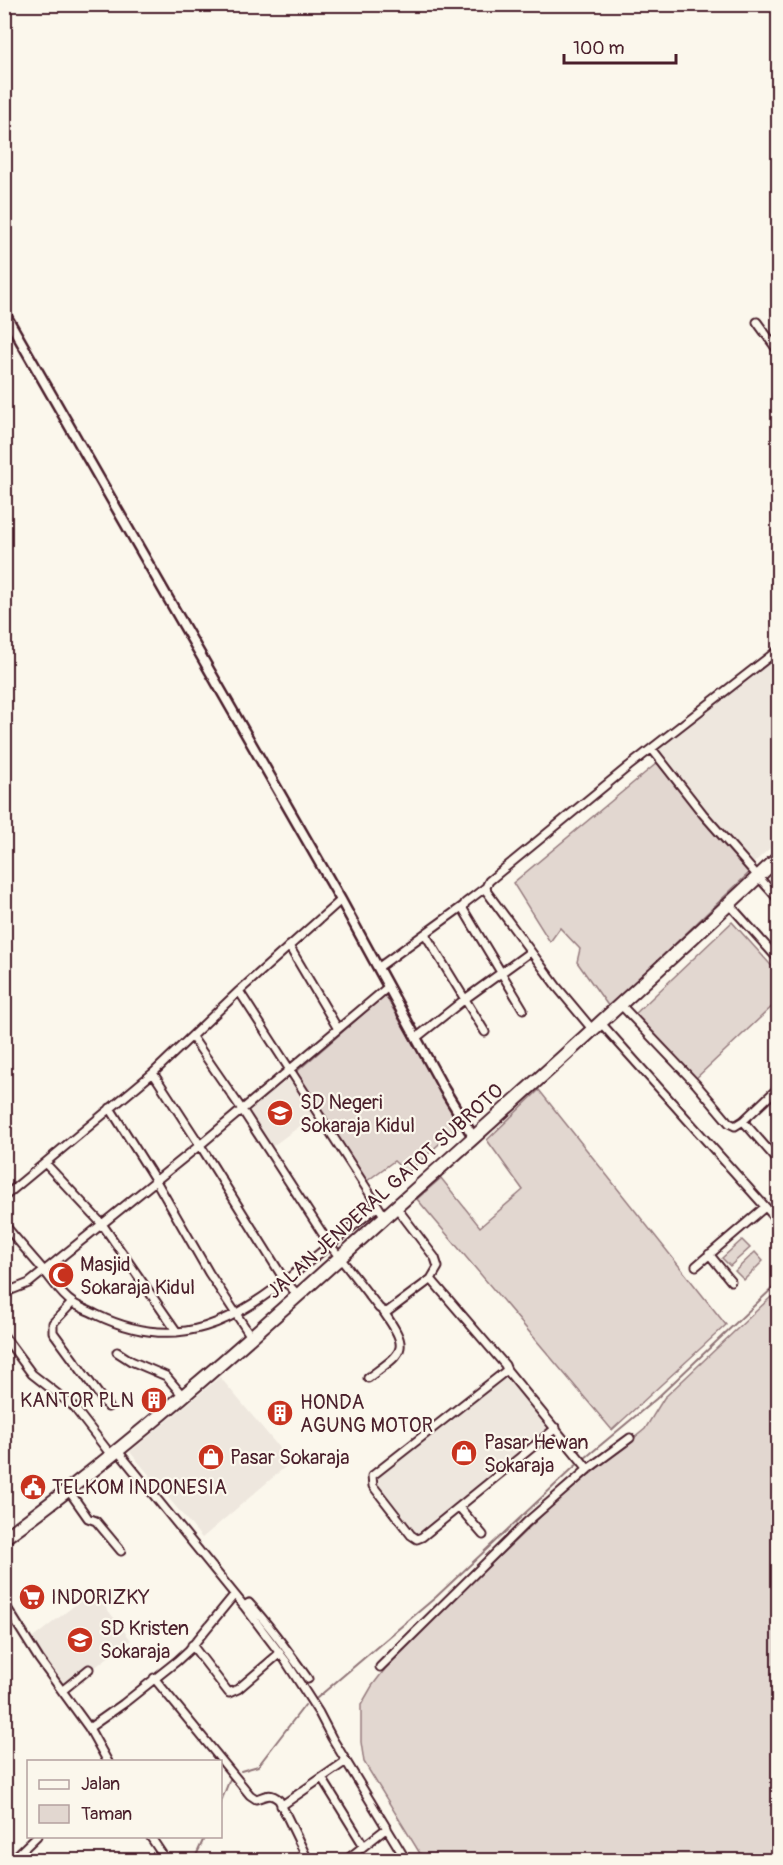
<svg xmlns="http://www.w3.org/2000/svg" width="783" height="1865" viewBox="0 0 783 1865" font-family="Pangolin,sans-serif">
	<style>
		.built { fill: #eee7de }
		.green { fill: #e2d7d0; stroke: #967b7e; stroke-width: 1.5 }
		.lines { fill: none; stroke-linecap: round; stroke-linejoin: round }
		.stream { stroke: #907477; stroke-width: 2 }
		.minor-casing { stroke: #4a1f2b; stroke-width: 11 }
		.tertiary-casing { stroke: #4a1f2b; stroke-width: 13 }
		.trunk-casing { stroke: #4a1f2b; stroke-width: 16 }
		.minor { stroke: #fbf7ec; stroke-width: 7 }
		.tertiary { stroke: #fbf7ec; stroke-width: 8 }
		.trunk { stroke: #fbf7ec; stroke-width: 12 }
		.labels { text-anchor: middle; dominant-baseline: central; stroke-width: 4.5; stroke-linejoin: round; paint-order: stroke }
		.poi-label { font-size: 20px; fill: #4a1f2b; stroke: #fbf7ec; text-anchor: start }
		.street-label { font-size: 20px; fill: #4a1f2b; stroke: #fbf7ec }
	</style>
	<rect width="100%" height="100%" fill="#fbf7ec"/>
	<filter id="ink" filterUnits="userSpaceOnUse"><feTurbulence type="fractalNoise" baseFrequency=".0167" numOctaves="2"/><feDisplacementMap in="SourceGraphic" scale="12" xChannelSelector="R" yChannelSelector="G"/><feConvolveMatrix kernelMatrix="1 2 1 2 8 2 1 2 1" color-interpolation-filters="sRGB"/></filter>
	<g filter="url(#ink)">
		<path class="built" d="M778 651V841L749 867 653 750Z
			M289 1079 315 1115 270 1148 244 1112Z
			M507 1370 555 1426 417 1537 374 1480Z
			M220 1377 291 1462 202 1538 130 1452Z
			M93 1591 131 1640 66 1689 29 1641Z"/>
		<path class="green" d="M657 763 750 872 609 1007 577 962 580 949 560 928 550 942 513 883Z
			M732 922 778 973V1001L693 1081 634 1015Z
			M385 995 460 1125 407 1173 394 1161 363 1184 294 1074Z
			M539 1090 726 1325 612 1430 417 1199 441 1178 480 1227 523 1190 487 1140Z
			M742 1240 750 1248 730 1266 722 1258Z
			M755 1252 763 1261 744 1280 735 1271Z
			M771 1297 778 1305V1860H424L364 1762 361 1742V1705L372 1686 385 1669 446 1607 556 1502 645 1429 664 1398Z"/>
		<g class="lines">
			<path class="stream" d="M317 1698 436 1597 573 1468 656 1399 778 1283
				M241 1771 258 1766 305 1705
				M220 1804 230 1779
				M194 1860 205 1836"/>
			<defs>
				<path id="minor" d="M757 322 778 351
					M652 749 703 814 778 899
					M486 887 465 903 463 909 523 1009
					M729 904 778 959
					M425 934 485 1032
					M289 946 338 1029
					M379 967 463 906
					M239 991 385 1217
					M620 1004 696 1084 729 1123 735 1126 743 1121 778 1161
					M600 1022 778 1221
					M592 1029 557 987 487 892 486 887 489 881 629 766 778 650
					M192 1037 243 1111 330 1245 379 1308 383 1311 387 1312 431 1279 438 1267 435 1258 396 1207
					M416 1038 465 999 530 952
					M110 1108 156 1181 209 1273 252 1338
					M743 1121 778 1088
					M45 1163 102 1224 177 1332
					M4 1197 153 1073
					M4 1224C18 1241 32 1257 46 1273 54 1283 62 1296 73 1303 80 1308 90 1311 97 1315 180 1355 235 1321 300 1269 326 1248 352 1227 378 1206
					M709 1254 731 1281
					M696 1266 765 1207
					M431 1279 505 1365 507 1370 588 1469
					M4 1293 29 1283 200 1145 153 1073 239 991 341 900
					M299 1296 285 1281 200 1145 388 987
					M72 1303 53 1323V1332L108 1407
					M4 1336 32 1374 73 1406 111 1455
					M117 1352 131 1361 166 1376 183 1396
					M507 1370 372 1476 373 1486 411 1535 417 1539 422 1537 556 1428
					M368 1378C404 1351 411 1351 383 1311
					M117 1450 244 1606 285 1660 319 1713 332 1738 406 1860
					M69 1491 88 1518 96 1521 121 1551
					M459 1507 483 1535
					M4 1603 39 1659 89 1728
					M244 1606 249 1603C271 1627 289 1652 308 1679
					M192 1645 229 1693 238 1689 280 1653
					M380 1667 527 1522 588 1469 630 1438
					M154 1678 250 1795 256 1799C266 1796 270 1792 279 1800L308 1860
					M63 1690 89 1669
					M108 1762 89 1728 123 1704 177 1661 189 1650 234 1595
					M322 1778 364 1846
					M281 1806 346 1761
					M150 1836 166 1860
					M12 1860 37 1836
					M346 1860 387 1828"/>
				<path id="tertiary" d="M4 312 341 900 444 1089 474 1138"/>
				<path id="trunk" d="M4 1538C143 1437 269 1322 396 1207 525 1092 653 976 778 858"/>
			</defs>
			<use href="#minor" class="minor-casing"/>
			<use href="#tertiary" class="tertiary-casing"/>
			<use href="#trunk" class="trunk-casing"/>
			<use href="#minor" class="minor"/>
			<use href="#tertiary" class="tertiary"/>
			<use href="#trunk" class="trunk"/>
		</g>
	</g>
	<defs>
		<symbol id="school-disc" viewBox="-11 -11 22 22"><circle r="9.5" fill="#c8321e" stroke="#fbf7ec"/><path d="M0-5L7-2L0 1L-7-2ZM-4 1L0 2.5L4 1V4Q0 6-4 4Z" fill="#fff"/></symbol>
		<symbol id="mosque-disc" viewBox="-11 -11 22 22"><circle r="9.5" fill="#c8321e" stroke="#fbf7ec"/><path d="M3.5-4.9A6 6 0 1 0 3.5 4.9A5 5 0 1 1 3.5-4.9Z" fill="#fff"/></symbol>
		<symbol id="building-disc" viewBox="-11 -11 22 22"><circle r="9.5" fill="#c8321e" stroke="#fbf7ec"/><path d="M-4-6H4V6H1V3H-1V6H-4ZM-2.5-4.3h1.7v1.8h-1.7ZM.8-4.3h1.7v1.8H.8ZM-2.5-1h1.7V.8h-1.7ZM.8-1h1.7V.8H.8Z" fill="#fff"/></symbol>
		<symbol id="shop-disc" viewBox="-11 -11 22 22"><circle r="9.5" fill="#c8321e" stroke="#fbf7ec"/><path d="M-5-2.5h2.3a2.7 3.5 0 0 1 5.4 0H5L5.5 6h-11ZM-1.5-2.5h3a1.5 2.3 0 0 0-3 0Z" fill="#fff"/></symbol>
		<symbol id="civic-disc" viewBox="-11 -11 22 22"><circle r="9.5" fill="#c8321e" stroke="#fbf7ec"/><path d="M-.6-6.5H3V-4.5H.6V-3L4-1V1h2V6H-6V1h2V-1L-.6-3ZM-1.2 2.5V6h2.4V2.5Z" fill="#fff"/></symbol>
		<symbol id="supermarket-disc" viewBox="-11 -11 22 22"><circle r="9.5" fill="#c8321e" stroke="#fbf7ec"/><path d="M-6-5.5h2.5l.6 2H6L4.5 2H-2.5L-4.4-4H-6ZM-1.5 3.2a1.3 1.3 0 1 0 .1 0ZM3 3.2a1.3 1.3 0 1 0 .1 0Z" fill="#fff"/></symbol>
	</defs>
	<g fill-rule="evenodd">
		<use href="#school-disc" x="265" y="1098" width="30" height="30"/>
		<use href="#mosque-disc" x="46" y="1260" width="30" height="30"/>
		<use href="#building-disc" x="139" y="1385" width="30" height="30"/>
		<use href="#building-disc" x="265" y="1398" width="30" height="30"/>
		<use href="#shop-disc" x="449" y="1438" width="30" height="30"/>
		<use href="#shop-disc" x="196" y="1442" width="30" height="30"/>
		<use href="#civic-disc" x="18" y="1472" width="30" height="30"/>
		<use href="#supermarket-disc" x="17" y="1582" width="30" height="30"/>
		<use href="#school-disc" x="65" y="1625" width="30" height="30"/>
	</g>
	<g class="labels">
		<g class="poi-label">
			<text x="300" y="1102">SD Negeri<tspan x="300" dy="23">Sokaraja Kidul</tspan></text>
			<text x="80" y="1264">Masjid<tspan x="80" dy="23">Sokaraja Kidul</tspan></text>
			<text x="134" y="1400" text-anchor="end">KANTOR PLN</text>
			<text x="300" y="1402">HONDA<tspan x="300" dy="23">AGUNG MOTOR</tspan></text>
			<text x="484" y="1442">Pasar Hewan<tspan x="484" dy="23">Sokaraja</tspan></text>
			<text x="230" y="1457">Pasar Sokaraja</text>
			<text x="52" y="1487">TELKOM INDONESIA</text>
			<text x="51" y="1597">INDORIZKY</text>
			<text x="100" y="1628">SD Kristen<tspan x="100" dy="23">Sokaraja</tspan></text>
		</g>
		<g class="street-label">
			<text transform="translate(385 1191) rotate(-42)">JALAN JENDERAL GATOT SUBROTO</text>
		</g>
	</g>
	<rect width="783" height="1865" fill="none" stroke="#fbf7ec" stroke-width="24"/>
	<rect x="12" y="12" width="759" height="1841" fill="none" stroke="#4a1f2b" stroke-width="2" filter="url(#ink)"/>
	<rect x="27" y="1760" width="195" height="78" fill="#fbf7ec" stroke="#b4a19f" stroke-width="1.5"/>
	<rect x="39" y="1780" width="30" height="9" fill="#fbf7ec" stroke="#b4a19f" stroke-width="1.5"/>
	<text x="81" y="1790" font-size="18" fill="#4a1f2b">Jalan</text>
	<rect x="39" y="1805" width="30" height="18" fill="#e2d7d0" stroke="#b4a19f" stroke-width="1.5"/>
	<text x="81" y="1820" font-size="18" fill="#4a1f2b">Taman</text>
	<path d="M564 54v9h112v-9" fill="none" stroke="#4a1f2b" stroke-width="3"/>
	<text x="573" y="54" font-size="18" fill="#4a1f2b" stroke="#fbf7ec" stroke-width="4.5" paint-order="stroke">100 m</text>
</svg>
